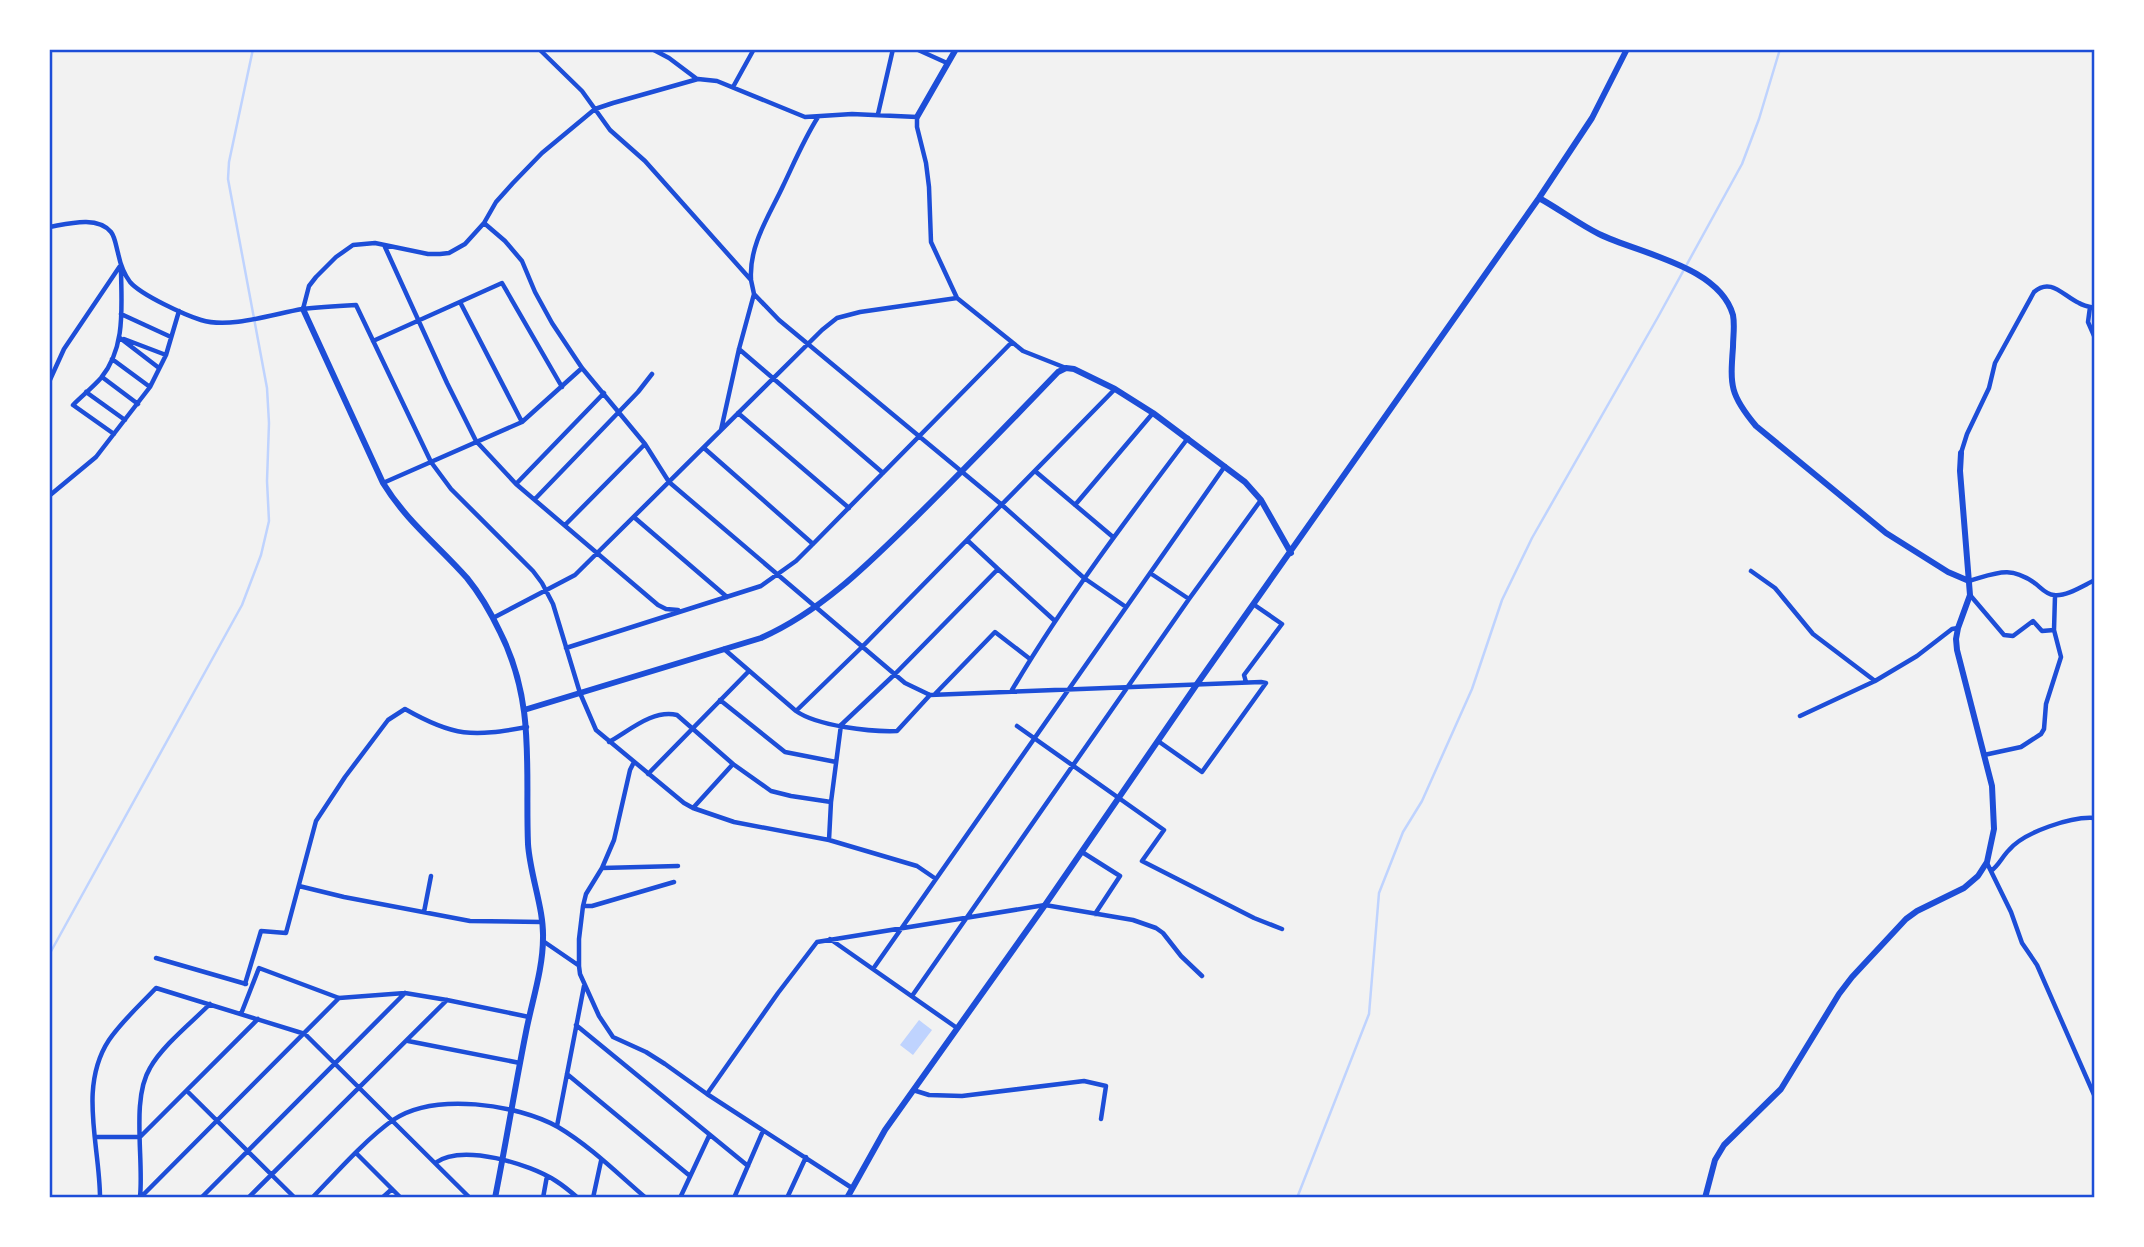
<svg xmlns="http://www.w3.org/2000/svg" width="2144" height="1247" viewBox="0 0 2144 1247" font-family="'Source Sans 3',sans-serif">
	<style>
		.water { fill: #bfd3fe }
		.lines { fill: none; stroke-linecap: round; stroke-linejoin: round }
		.stream { stroke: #bfd3fe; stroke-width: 2.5 }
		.minor { stroke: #1d4ed8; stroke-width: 4.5 }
		.tertiary { stroke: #1d4ed8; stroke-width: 6 }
		.neatline { fill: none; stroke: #1d4ed8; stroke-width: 2.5 }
	</style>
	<rect width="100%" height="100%" fill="#f2f2f2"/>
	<path class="water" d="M919 1020 932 1030 913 1055 900 1045Z"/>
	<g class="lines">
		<path class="stream" d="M49 955 242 605 261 555 269 521 267 481 269 423 267 388 228 179 229 162 253 49
			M1297 1198 1369 1014 1379 893 1403 832 1422 801 1472 689 1502 600 1532 538 1658 317 1742 164 1759 119 1780 49"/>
		<path class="minor" d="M539 49 582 91 610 130 645 161 751 280 754 294 779 320 1002 505 1084 578 1126 607
			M652 49 669 58 697 79
			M916 49 947 63
			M733 87 754 49
			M878 114 893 49
			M484 223 505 241 522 261 535 292 552 323 582 368 645 444 669 482 905 683 930 695 1261 682 1266 683 1202 772 1158 741
			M49 227C67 224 97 215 111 232 115 237 116 246 118 253 120 263 124 274 130 282 141 295 185 315 201 320 230 329 273 314 302 309 320 307 338 306 356 305L431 462 451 489 533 571 542 583 553 604 580 693 596 730 684 803 693 808 734 822 829 840 831 802 841 725 894 675 998 569 1055 621
			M385 247 447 383 476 441 516 484 658 605 666 609 678 610
			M751 279C749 245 769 216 783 186 794 163 804 139 818 117
			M460 302 522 422
			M2090 307 2088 322 2095 338
			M303 309 309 286 316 277 336 257 353 245 375 243 428 254H440L449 253 465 244 484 223 496 202 513 183 542 153 595 109 613 103 698 79 717 81 805 117 852 114 917 117V127L926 163 929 187 931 242 957 298 1023 351 1066 368
			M121 314 171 337
			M120 338 159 368
			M124 339 166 355
			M373 341 502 283 562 387
			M739 349 883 473
			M112 359 150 387
			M102 377 138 404
			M49 382 64 349 120 266
			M86 392 125 420
			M738 413 849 508
			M721 430 739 349 754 294
			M114 434 73 405C82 396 93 387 101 378 127 346 121 304 121 266
			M704 448 813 544
			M1961 453 1967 434 1989 388 1995 363 2034 292C2051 277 2063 296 2079 303 2084 306 2090 307 2095 308
			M1035 471 1113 537
			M383 483 522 422 582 368
			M516 484 604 393
			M49 496 96 457 150 387 166 355 179 311
			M535 499 638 392 652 374
			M1075 505 1153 413
			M635 518 727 597
			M565 525 645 444
			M967 540 998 569
			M1751 571 1775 588 1813 634 1875 681
			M1150 573 1189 599
			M1969 581C1997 573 2010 565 2036 584 2041 588 2047 595 2054 595 2066 597 2084 585 2095 580
			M1970 595 2004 635 2013 636 2033 621 2042 631 2054 630
			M493 618 575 575 822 330 837 318 860 312 957 298
			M566 648 761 586 796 561 813 544 1012 342
			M724 649 796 711C817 726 871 732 897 731L930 695
			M1246 682 1244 675 1282 624 1253 604
			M1012 690C1064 602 1126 520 1188 438
			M935 694 995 632 1030 659
			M720 700 785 752 836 762
			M796 711 863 646 1115 389
			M1800 716 1875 681 1917 656 1952 629 1958 628
			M1017 726 1164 830 1142 861 1254 918 1282 929
			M609 742C629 731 653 709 677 715L733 764 771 791 791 796 831 802
			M1984 755 2021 747 2041 734 2044 729 2046 704 2061 657 2054 630 2055 596
			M634 762 630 770 614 840 602 868 586 894 583 906 579 939V966L580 974 599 1016 613 1037 646 1052 665 1064 707 1094 852 1188
			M648 774 749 671
			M693 808 733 764
			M829 840 917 866 936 879
			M1082 852 1120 876 1095 914
			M1987 863 2011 912 2022 943 2037 965 2095 1097
			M602 868 678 866
			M1991 871C1999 865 2002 857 2009 850 2024 832 2072 816 2095 818
			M299 886 344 897 470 921 541 922
			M583 906H592L674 882
			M424 912 431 876
			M830 939 957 1028
			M543 941 578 965
			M156 958 246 984
			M873 969 1225 466
			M245 984 261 931 286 933 316 821 345 777 388 720 405 709C454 737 472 737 527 727
			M912 996 1189 599 1261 500
			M241 1014 259 968 339 998 405 993 447 1000 529 1017
			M576 1025 748 1166
			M408 1041 520 1063
			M567 1074 690 1176
			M913 1090 929 1095 962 1096 1084 1081 1106 1086 1101 1119
			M187 1091 295 1198
			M707 1094 778 993 817 942 1045 905 1133 920 1156 928 1163 933 1181 956 1202 976
			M557 1126 584 986
			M95 1137H140L258 1019
			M356 1153 401 1198
			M435 1163C462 1143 530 1164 556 1181 564 1186 571 1192 578 1198
			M140 1197C144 1160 131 1099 150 1068 162 1046 192 1022 210 1004
			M100 1198C100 1146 78 1087 109 1040 122 1021 140 1005 156 988L305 1034 470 1198
			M140 1198 339 998
			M201 1198 405 993
			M248 1198 447 1000
			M312 1198C335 1174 366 1139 393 1120 434 1092 517 1104 558 1127 590 1146 618 1174 646 1198
			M382 1198 392 1189
			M543 1198 547 1176
			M593 1198 601 1161
			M680 1198 709 1136
			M734 1198 763 1131
			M787 1198 806 1157"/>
		<path class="tertiary" d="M917 117 956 49
			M1539 198C1559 209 1579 224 1599 234 1640 254 1719 266 1733 315 1735 326 1733 336 1733 347 1730 386 1730 395 1756 426L1886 533 1948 572 1969 581
			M303 309 383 483C407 522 438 545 467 578 480 594 491 613 500 632 536 703 525 769 528 844 530 875 544 909 543 938 543 969 532 1001 526 1032 515 1087 506 1143 495 1198
			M524 710 761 638C822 611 869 563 916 517 964 470 1011 421 1058 372L1066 368 1074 369 1115 389 1153 413 1245 482 1261 500 1291 553
			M847 1198 885 1130 1045 905 1197 684 1539 198 1592 118 1627 49
			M1705 1198 1715 1160 1724 1145 1781 1089 1839 994 1852 977 1906 919 1917 911 1964 888 1978 876 1987 862 1994 829 1992 786 1957 650 1956 639 1958 628 1970 595 1960 471 1961 453"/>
	</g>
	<rect width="2144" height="1247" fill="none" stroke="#ffffff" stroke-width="102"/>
	<rect x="51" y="51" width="2042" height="1145" class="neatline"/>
</svg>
